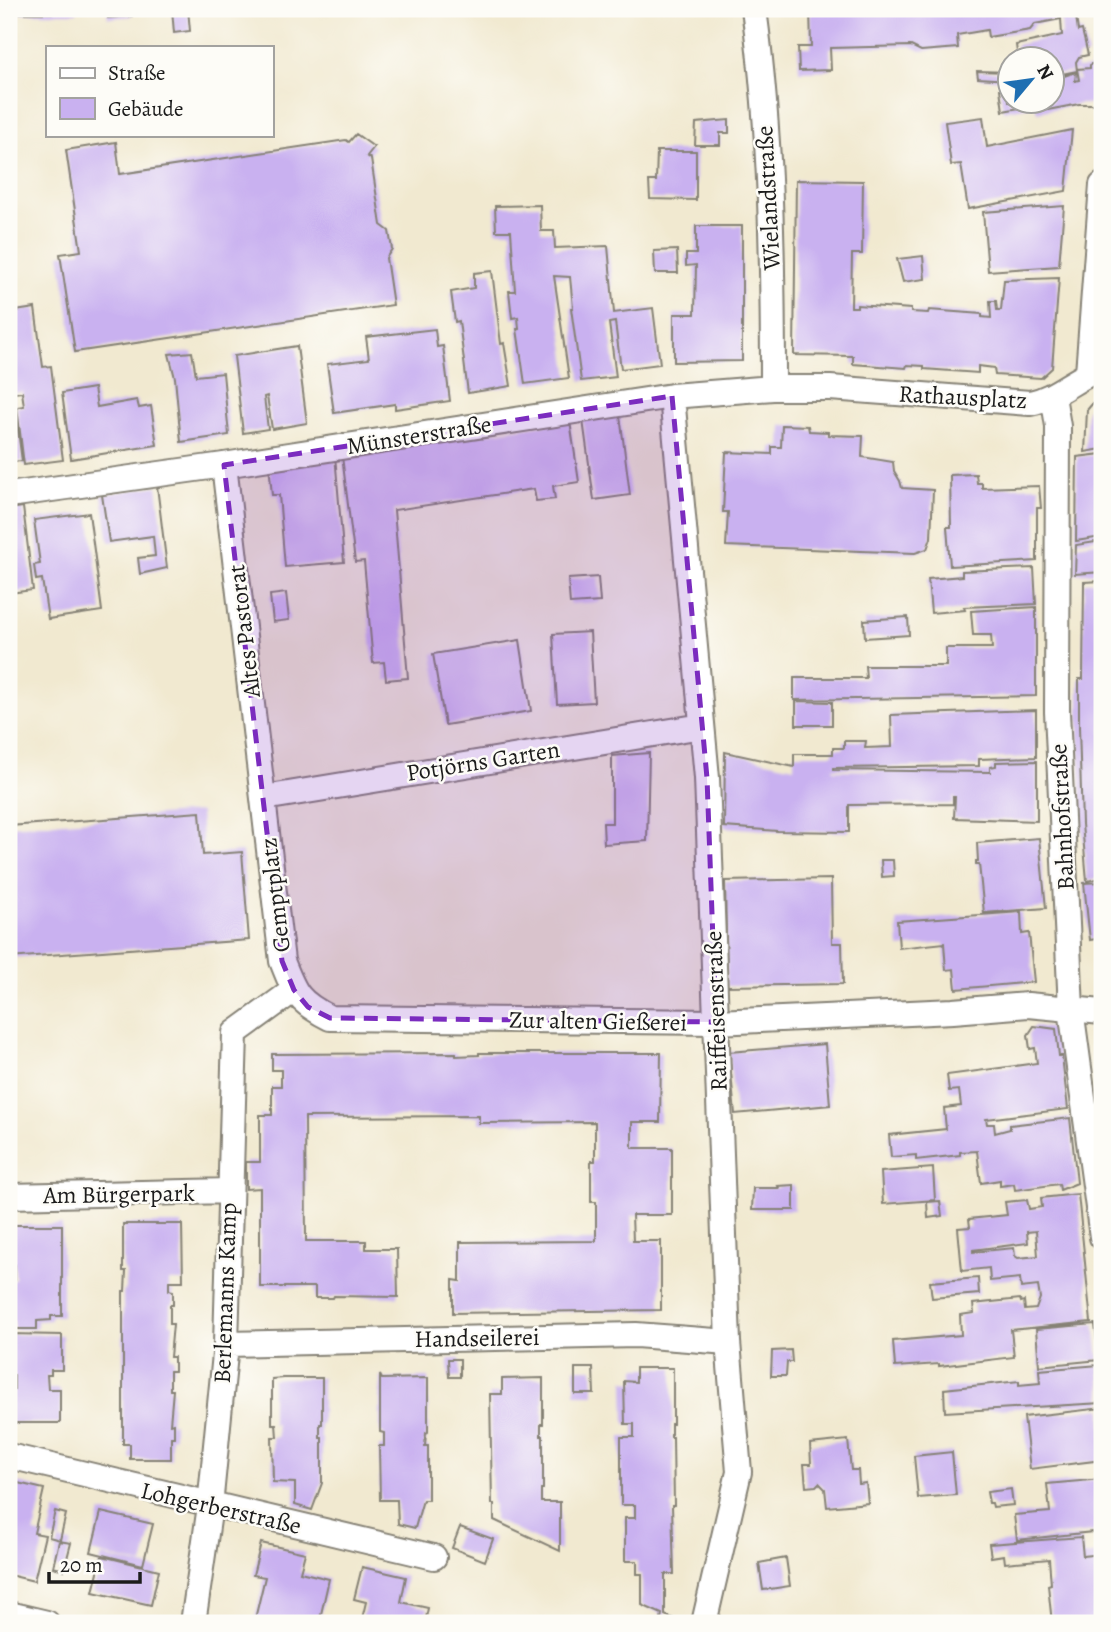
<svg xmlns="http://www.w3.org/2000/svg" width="1111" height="1632" viewBox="0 0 1111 1632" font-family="Alegreya,serif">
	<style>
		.building { fill: #c9b1f0; fill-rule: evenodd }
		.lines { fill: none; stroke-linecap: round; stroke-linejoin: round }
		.street-casing { stroke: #868276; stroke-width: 28 }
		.street { stroke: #fff; stroke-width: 24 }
		.marked { fill: #7b2cbf; fill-opacity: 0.2; stroke: #7b2cbf; stroke-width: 5; stroke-dasharray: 14 9; stroke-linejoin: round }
		.labels { text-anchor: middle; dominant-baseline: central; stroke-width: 5; stroke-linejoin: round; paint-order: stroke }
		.street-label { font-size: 24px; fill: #1c1c1c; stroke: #fdfcf7 }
	</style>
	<rect width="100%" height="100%" fill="#fdfcf7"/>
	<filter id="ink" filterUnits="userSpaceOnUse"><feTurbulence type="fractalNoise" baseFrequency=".0143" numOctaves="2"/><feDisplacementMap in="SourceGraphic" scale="14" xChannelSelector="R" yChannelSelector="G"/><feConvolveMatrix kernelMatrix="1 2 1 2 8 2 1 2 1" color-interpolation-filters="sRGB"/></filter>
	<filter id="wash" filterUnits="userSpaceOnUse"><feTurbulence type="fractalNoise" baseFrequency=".00686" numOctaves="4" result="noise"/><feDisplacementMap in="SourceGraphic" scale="28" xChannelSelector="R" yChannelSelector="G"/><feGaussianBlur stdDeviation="1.57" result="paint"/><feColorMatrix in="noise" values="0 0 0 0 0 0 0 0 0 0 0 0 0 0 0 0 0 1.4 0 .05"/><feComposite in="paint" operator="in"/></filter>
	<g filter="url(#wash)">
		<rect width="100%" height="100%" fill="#f1e9d0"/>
		<g id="blocks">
			<path class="building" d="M18 9H77V13H18Z
				M107 9H131L132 16 108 18Z
				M172 9H188L190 31 174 33Z
				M810 9H1075L1078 31 1082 30 1088 55 1079 57 1076 62 1077 71 1052 76V60H1018L1016 45 1062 35 1061 19 1035 24 1030 30 988 37 987 30 957 35 958 48 921 51 911 46 830 48 831 70 799 71 798 47H811Z
				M1097 61 1102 62V104H1079L1037 112 1035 105 1003 111 1000 89 1009 88V102H1052V80L1076 72 1075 81 1079 80 1077 69 1090 68V65Z
				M977 71 1009 72V80L978 78Z
				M983 117 987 147 1072 130 1066 191 968 209 961 164 951 165 945 122Z
				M729 120V133H720V145H695L696 123Z
				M356 134 374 147 367 156 371 159 381 225 389 231 392 249 386 258 393 305 75 352 60 254 81 251 66 150 116 142 120 174 346 140 349 142Z
				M657 151H696V200L650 199 649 181H656Z
				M796 180 863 181 862 254H852L851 307H857V305L911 309V312L928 313 929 310 982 314V317L991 318 990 301H996L997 310H1001L1004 280 1059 278 1052 368 1041 378 995 375 994 368 978 366V373L924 369V366L907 365 906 368 853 364V356L794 355Z
				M540 205 541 231H554L555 248 608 246 614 313 653 308 660 364 621 369 615 322 609 323 616 377 581 381 571 308H573L570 277 554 276 569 378 525 384 517 329H519L518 317 512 318 509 291H515L511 231H496L495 206Z
				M1064 206 1059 266 988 271 983 212Z
				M696 226H742V361L674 362V314H695L696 265 686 266V254H696Z
				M677 250 678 273H655L654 251Z
				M923 256 925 279 903 282 897 259Z
				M492 271 501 344 504 343 511 386 468 393 459 321 455 322 451 292 474 288V273Z
				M35 308 43 367 51 366 63 460 24 465 17 407 24 406 22 392 13 393 22 461 9 462V312Z
				M435 329 437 347 443 346 450 401 395 409V404L334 413 327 364 369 359 366 337Z
				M297 346 307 423 272 429 267 396 264 397 268 429 243 433 234 356Z
				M192 352 196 376 223 373 229 435 181 442 175 378 169 354Z
				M94 388 97 407 137 400 139 408 151 406 157 445 71 459 62 393Z
				M1098 397H1102V449L1085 452 1087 410Z
				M620 415 630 495 594 500 583 420Z
				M570 421 579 482 553 486 555 499 536 501 534 489 394 510 408 678 386 680 384 662 373 663 364 561 355 562 342 456Z
				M782 425 808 426 809 431 828 432V435L863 436 862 457 893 462 894 471 900 481 902 488 933 490 931 538 927 549 915 553 726 546 728 512H723L726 452 772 454V447H781Z
				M1102 454V537L1076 541 1077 457Z
				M335 455 344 562 285 567 279 495H272L269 464Z
				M976 474 977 483H982V488L1039 486 1041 508H1037V561L950 566 947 527H951L950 475Z
				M157 486 167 568 140 574 138 558 155 556 153 536 109 542 102 495Z
				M23 507 33 590 9 593V509Z
				M89 513 102 611 48 619 42 579 36 580 34 565 40 564 34 520Z
				M1102 541V572L1075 574 1076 545Z
				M1034 568 1036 604 964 607 965 610 931 613 928 579 962 576V571Z
				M598 577 600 602 570 604 568 579Z
				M1102 581V878L1087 881 1082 824 1079 727V679H1083L1084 582Z
				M286 593 289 620 273 622 270 595Z
				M1036 607V696L794 700V678H866L865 666H946V648H992L991 635H973L971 611Z
				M908 617 909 635 865 638 864 620Z
				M590 632 594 702 557 704 553 634Z
				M520 640 531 711 445 725 433 654Z
				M796 701 832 702V725H796Z
				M1036 710V757L979 759V766L833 768V770L990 772V767L996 766V762L1037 761V821L954 818 955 797H953V804L849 805V832L778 831 724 827 725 752 794 767V754H833V748H844V741H866L865 748 892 747 891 715Z
				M649 753 647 841 604 844 603 823H612V756Z
				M200 812 203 855 242 852 249 940 9 958V826Z
				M1039 838 1046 908 984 913 979 864H976V861H978L977 843Z
				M881 860H893L894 876 882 877Z
				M831 879 832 943H842L843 984 727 986 725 881Z
				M1102 882V938L1090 940 1084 883Z
				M1021 912 1022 934 1029 933 1034 982 956 989 954 969 946 970 944 943 899 948 897 921Z
				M1034 1026 1056 1029 1059 1056H1062L1068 1109 986 1119 987 1124H994L995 1133 1010 1129V1125L1070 1118 1077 1183 1060 1190 1059 1184 1015 1190 1014 1184 1000 1186V1180L981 1183 977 1151 960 1152V1155L916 1160V1155L891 1157 889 1135 946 1129 944 1108 961 1106 959 1090 949 1091 947 1075 1037 1063 1035 1048 1030 1049 1028 1035Z
				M825 1044 830 1105 735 1114 729 1052Z
				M456 1053V1056L479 1055V1053H661L660 1122H632V1148H672V1215H632L633 1241H661V1310L453 1313V1280L460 1281V1242L596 1241V1202H591V1161H595V1122L479 1123V1116L305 1117 306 1241H366V1249H397L398 1297 334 1296 333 1298H315V1287H260V1188L246 1189V1162H260V1115H272V1086H281V1070H272V1054Z
				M933 1168 935 1200 883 1204 881 1172Z
				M794 1185V1210H752L753 1188H779L778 1186Z
				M1078 1194 1091 1322 1011 1330 1014 1357 939 1366V1364L895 1367 893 1341 961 1335 960 1315 974 1313 973 1304 1020 1299 1021 1302 1024 1301 1025 1310 1036 1309 1040 1298 1038 1286 1021 1288 1020 1278 990 1281 989 1268 962 1271 958 1228 970 1227 969 1219 1007 1215 1005 1202 1027 1200 1029 1209 1042 1207 1041 1198ZM1036 1231 1038 1256 1018 1258 1015 1256 1014 1248 973 1252V1250L1028 1243 1027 1232Z
				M940 1201 942 1216 928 1218 927 1202Z
				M123 1224H182L183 1281H169V1290L173 1291V1305H170V1324H173L170 1357H174V1371H170V1390H173L170 1424 174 1423V1437H171V1459H130V1444H123V1291H125L126 1271H123Z
				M9 1225H62V1316H51V1320L37 1321V1329H14V1321H10L9 1280H15V1265H10Z
				M978 1278 979 1294 932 1298 930 1282Z
				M1095 1324 1099 1360 1039 1366 1036 1329Z
				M9 1334 62 1335V1370H51V1375H47L48 1389H60V1423H10L9 1389H14V1375H10Z
				M791 1350 792 1362H787L786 1376H771L772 1351Z
				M448 1359H460V1377H449Z
				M1099 1365 1102 1403 945 1412 944 1389 1019 1381V1385L1040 1383 1039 1370Z
				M575 1368H593L594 1394H575Z
				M636 1368H673V1424H671V1437H673L674 1505H672L674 1574H665V1615L674 1619 673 1623H660L662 1614 642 1605V1574H637V1561H625V1518H635V1505H621V1437H634V1424H625L624 1381 636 1382Z
				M380 1375 382 1379 428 1378V1432L426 1433 425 1446H428V1500H423L415 1528 398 1524 397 1500H380L379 1446H384V1433L380 1432Z
				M283 1378H322V1424H320V1437H322V1483L312 1510 295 1505V1483L273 1482 272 1437H277L276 1424H272V1379Z
				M543 1378V1424H541V1436H543V1489H541V1502H560V1551L494 1520V1504H492L490 1394H502V1379Z
				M1102 1408V1460L1030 1469 1024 1417Z
				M848 1440 851 1470H858L859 1484 866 1483 868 1503 827 1507 825 1489 819 1483 816 1486 806 1487 804 1464H811L810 1444Z
				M952 1452 956 1495 918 1498 914 1456Z
				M1102 1479V1531L1017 1540 1014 1515 1050 1512 1047 1484Z
				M9 1481 44 1489 34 1533 45 1535 34 1581 9 1575Z
				M1011 1489 1013 1505 993 1507 992 1503H989L987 1492Z
				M55 1511 66 1514 60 1540 49 1537Z
				M101 1512 153 1524 143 1565 91 1552Z
				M460 1527 493 1539 485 1561 452 1548Z
				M1081 1537 1083 1556 1102 1554V1623H1052L1048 1585 1051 1584 1049 1559 1005 1563 1004 1555 991 1557 989 1544Z
				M59 1541 71 1543 64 1570 53 1567Z
				M261 1543 305 1553 300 1572 329 1579 319 1623H254L265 1577 253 1575Z
				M102 1556 159 1570 151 1605 93 1592Z
				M786 1558 790 1586 763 1590 759 1563Z
				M362 1567 406 1577 401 1602 428 1608 425 1623H361L366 1602 354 1599Z"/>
		</g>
	</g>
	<g filter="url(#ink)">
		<use href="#blocks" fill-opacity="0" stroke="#868276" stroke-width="2"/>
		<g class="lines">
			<defs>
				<path id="street" d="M754 9C771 134 773 261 773 388
					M1088 373 1102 185
					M672 396 707 778 728 1342 739 1472 704 1623
					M1053 396 1058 426 1057 712 1071 1009 1102 1237
					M224 465 282 961C295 994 298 1002 330 1018L716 1022 953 1011 1028 1005 1102 1012
					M9 495 224 465 672 396 773 388H830L1030 403C1057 398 1076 376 1102 369
					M264 798 702 726
					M9 1196 230 1191
					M226 1344 636 1335 728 1342
					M9 1456 434 1557
					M9 1614 47 1623
					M193 1623 210 1506 226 1344 235 1033 294 990"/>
			</defs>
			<use href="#street" class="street-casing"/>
			<use href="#street" class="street"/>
		</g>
	</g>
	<path class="marked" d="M672 396 707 778 716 1022 330 1018 308 1007 294 990 282 961 224 465Z"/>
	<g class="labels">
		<g class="street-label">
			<text transform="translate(768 198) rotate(-93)">Wielandstraße</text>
			<text transform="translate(963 397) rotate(3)">Rathausplatz</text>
			<text transform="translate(419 435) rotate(-9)">Münsterstraße</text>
			<text transform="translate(244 631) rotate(-97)">Altes Pastorat</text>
			<text transform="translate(483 761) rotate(-9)">Potjörns Garten</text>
			<text transform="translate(1062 817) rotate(-93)">Bahnhofstraße</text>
			<text transform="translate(275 895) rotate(-97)">Gemptplatz</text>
			<text transform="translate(716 1011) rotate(-92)">Raiffeisenstraße</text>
			<text transform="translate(598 1021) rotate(1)">Zur alten Gießerei</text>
			<text transform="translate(119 1194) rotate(-1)">Am Bürgerpark</text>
			<text transform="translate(225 1293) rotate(-88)">Berlemanns Kamp</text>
			<text transform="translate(477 1338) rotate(-1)">Handseilerei</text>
			<text transform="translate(221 1508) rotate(13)">Lohgerberstraße</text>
		</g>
	</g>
	<rect width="1111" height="1632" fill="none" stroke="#fdfcf7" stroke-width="35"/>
	<rect x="46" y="46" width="228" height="91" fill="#fdfcf7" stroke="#a3a29f" stroke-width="2"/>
	<rect x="60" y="68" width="35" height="10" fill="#ffffff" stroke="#a3a29f" stroke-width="2"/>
	<text x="108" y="80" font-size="21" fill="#1c1c1c">Straße</text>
	<rect x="60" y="98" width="35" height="21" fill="#c9b1f0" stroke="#a3a29f" stroke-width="2"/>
	<text x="108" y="116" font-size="21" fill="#1c1c1c">Gebäude</text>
	<g transform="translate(1031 80) rotate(61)"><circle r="33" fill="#fdfcf7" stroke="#a3a29f" stroke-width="2"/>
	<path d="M0-5L12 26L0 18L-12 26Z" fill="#1f6fb2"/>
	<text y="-10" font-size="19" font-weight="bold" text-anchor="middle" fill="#1c1c1c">N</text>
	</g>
	<path d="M49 1572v10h91v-10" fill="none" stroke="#1c1c1c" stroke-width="3.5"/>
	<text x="60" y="1572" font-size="21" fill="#1c1c1c" stroke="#fdfcf7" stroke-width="5" paint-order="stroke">20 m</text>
</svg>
